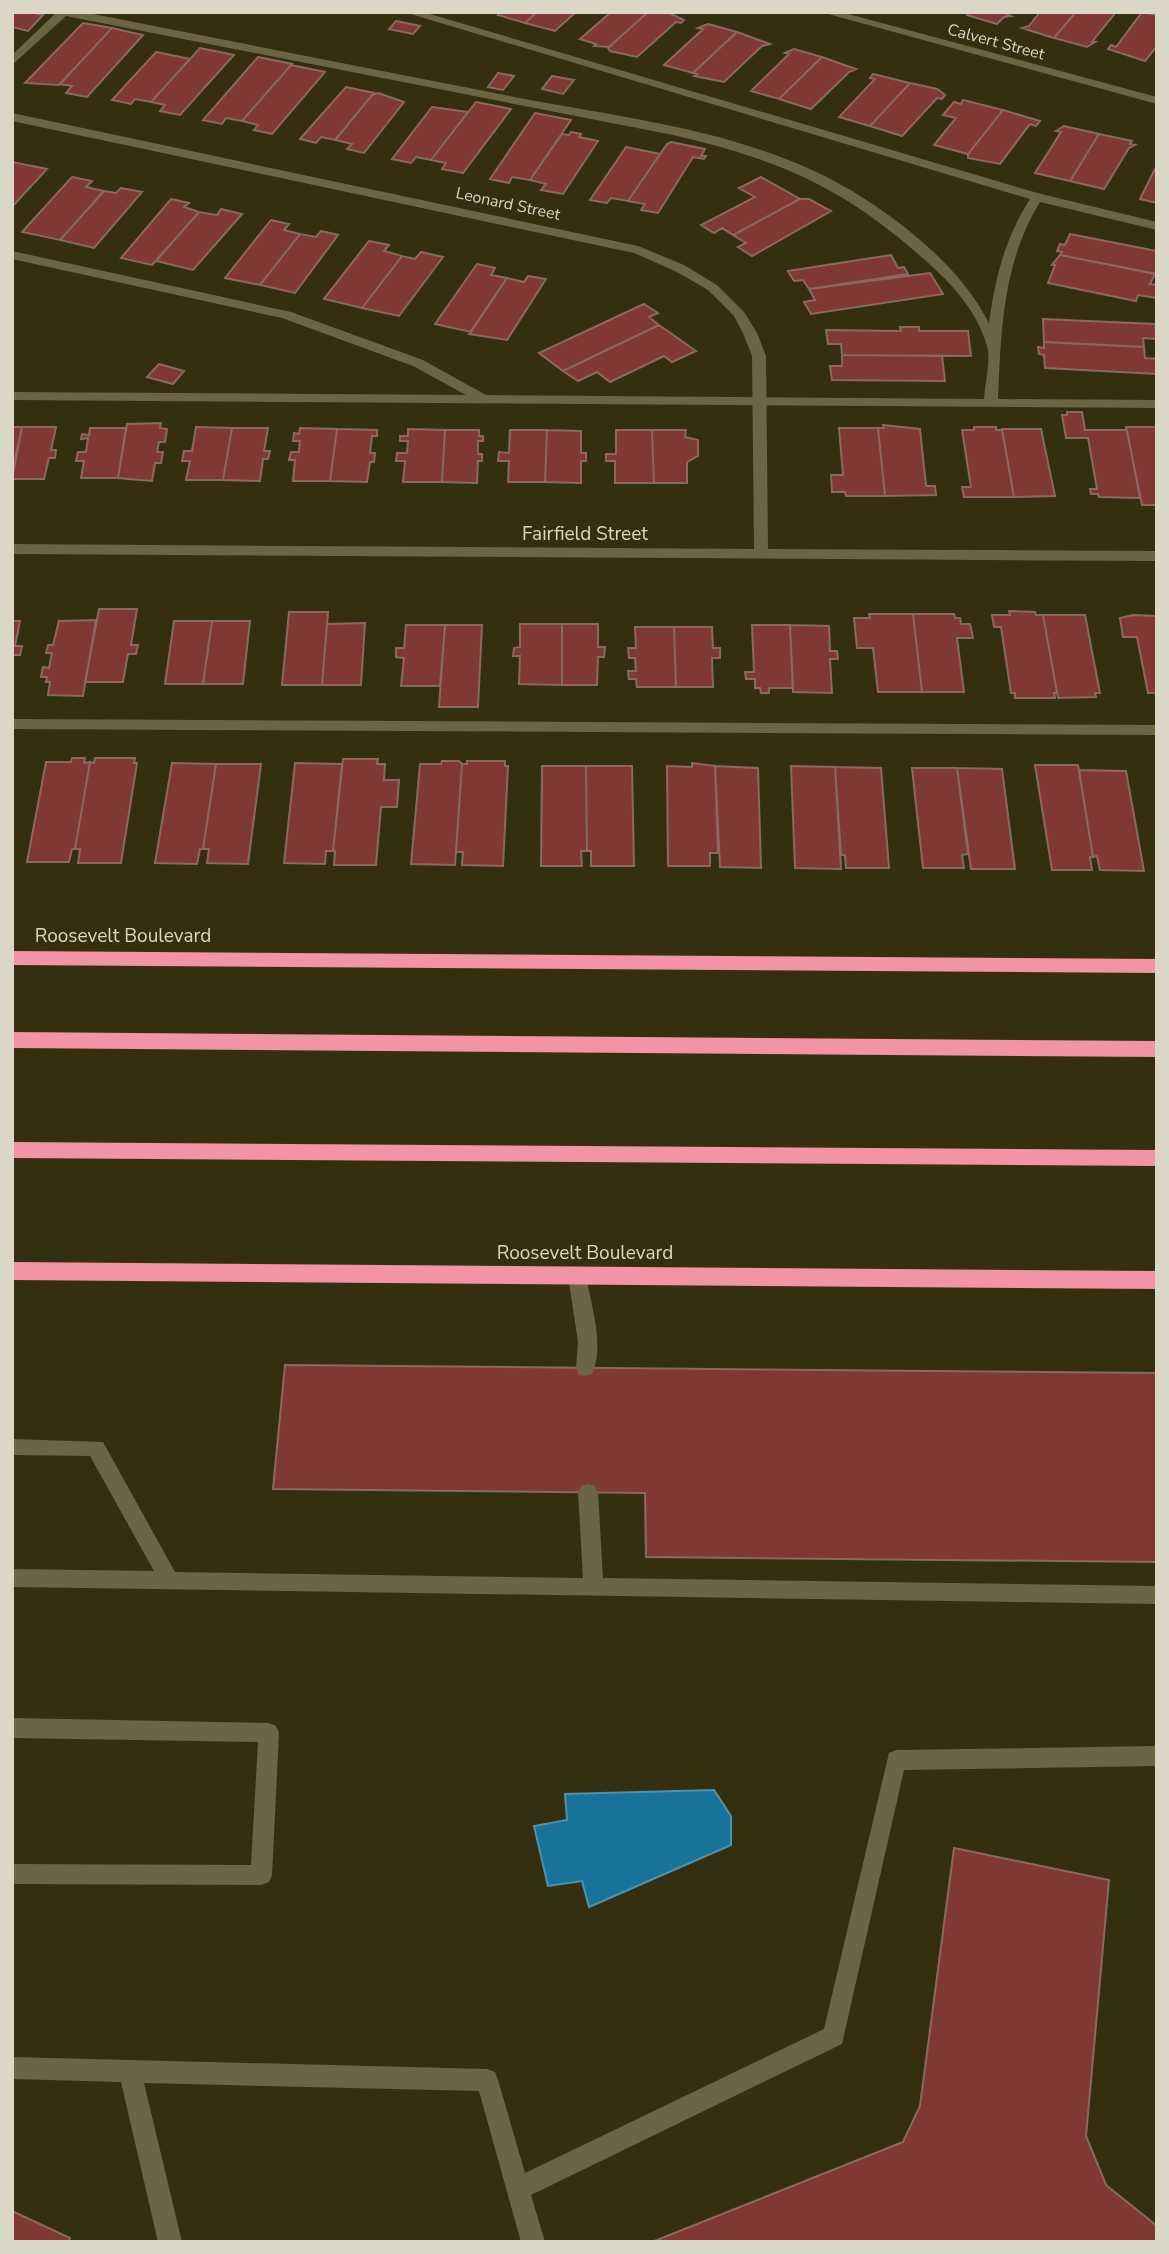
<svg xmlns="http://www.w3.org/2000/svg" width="1169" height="2254" viewBox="0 0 1169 2254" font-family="'Nunito Sans',sans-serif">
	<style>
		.water { fill: #17739a; stroke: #5291a7; stroke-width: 2 }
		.building { fill: #803834; stroke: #8a6864; stroke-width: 2 }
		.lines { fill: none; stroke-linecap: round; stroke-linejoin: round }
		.lane { fill: #6b6546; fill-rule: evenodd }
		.street { fill: #6b6546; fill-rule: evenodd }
		.highway { fill: #f294a3; fill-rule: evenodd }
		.labels { text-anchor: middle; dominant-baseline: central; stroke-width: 7; stroke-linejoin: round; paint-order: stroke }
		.far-street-label { font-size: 16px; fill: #dad7c6; stroke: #352f12 }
		.street-label { font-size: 19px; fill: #dad7c6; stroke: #352f12 }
	</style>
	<rect width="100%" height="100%" fill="#352f12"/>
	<path class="water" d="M714 1790 731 1816V1845L589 1907 582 1881 548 1886 534 1826 567 1820 565 1794Z"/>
	<path class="building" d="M12 12H31L43 15 28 31 12 27Z
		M501 12H537L525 23 498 15Z
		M537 12H576L555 31 525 23Z
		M611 12H648L609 47 594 46 596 44 580 39Z
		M648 12H667L684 20 681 23 676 22 637 57 610 51 608 48Z
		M970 12H1008L1006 14 1011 16 1004 17 997 24 967 15Z
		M1040 12H1076L1054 38 1022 28 1029 26Z
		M1076 12H1116L1092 42H1095L1087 47 1054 38Z
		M1142 12 1157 15V46L1145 61 1108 49 1111 45 1116 47Z
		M396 21 420 26 413 34 389 29Z
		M83 23 112 28 59 85 25 83Z
		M708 24 737 32 693 73 664 65 703 29 698 28Z
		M112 28 143 35 87 97 66 93 72 86 60 84Z
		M737 32 770 44 762 46 724 82 694 76 697 74 693 73Z
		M200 48 234 55 180 115 160 111 165 105 151 102Z
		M794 49 822 57 779 99 751 91 789 54 785 53Z
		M156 52 190 59 151 102 135 99 131 104 112 100Z
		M258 57 292 64 242 121 226 118 222 124 203 120Z
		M822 57 856 69 849 72 811 109 779 99Z
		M291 65 325 72 272 134 254 130 258 125 242 121Z
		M498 73 514 76 503 90 488 87Z
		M873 74 910 83 870 126 839 117 875 79 870 78Z
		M552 76 574 80 563 94 542 89Z
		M910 83 937 89 945 95 942 99 937 98 902 136 870 126Z
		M346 87 374 93 335 140 321 137 316 143 300 139Z
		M378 93 404 102 364 153 347 149 352 144 335 140 372 95Z
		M963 100 1003 110 968 154 934 145 956 118 943 115 954 102 961 104Z
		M476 102 511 109 463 173 442 169 446 163 431 160Z
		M432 107 468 112 431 160 416 157 411 163 392 159Z
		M1003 110 1040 121 1036 126 1030 124 1000 164 968 158V154Z
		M535 113 571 120 530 180 512 177 509 183 490 179Z
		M1064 126 1099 134 1070 181 1035 173 1061 132 1056 131Z
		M571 132 581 134 579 137 598 141 563 194 541 190 546 184 530 180 562 134 569 135Z
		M1099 134 1132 141 1130 144 1135 145 1129 148 1104 189 1070 181Z
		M671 142 705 149 701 156H706L704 159 693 157 658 213 641 210 645 204 628 201 667 144Z
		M626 147 660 154 628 201 611 198 607 203 590 200Z
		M12 162 47 169 12 207Z
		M1157 165V203L1140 199Z
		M72 177 92 181 86 187 104 191 60 240 22 232Z
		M761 177 800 199 733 235 722 228 714 233 701 225 755 197 739 188Z
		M121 188 142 192 94 248 60 240 104 191 116 193Z
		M171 199 189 203 184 207 199 212 152 265 121 258Z
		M800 199H809L831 211 752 256 738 247 746 243 733 235Z
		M221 209 242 214 193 270 156 261 199 212 217 215Z
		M271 220 289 224 284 230 300 234 260 285 225 278Z
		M321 231 338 235 295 293 260 285 300 234 316 237Z
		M1070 234 1157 251V274L1060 255 1062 252 1057 251 1060 244 1065 245Z
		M369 241 389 245 384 251 402 256 362 308 324 299Z
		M421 252 443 257 399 316 362 308 402 256 415 259Z
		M891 255 898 268 904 267 908 274 809 289 803 280 794 281 788 271Z
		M1060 255 1155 274 1150 284 1157 285V298L1138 295 1136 301 1048 283 1055 265H1052Z
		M477 264 495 268 491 275 507 278 471 332 435 324Z
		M930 273 943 294 811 314 804 302 815 300 809 289Z
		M528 276 546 279 507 340 469 334 507 278 524 282Z
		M644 304 658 313 649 317 659 325 563 371 539 353Z
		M1043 319 1155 324 1157 339 1143 338 1144 347 1044 342Z
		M659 325 696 351 672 362 664 356 610 382 597 372 578 381 563 371Z
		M900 327H919V331H968L971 356 842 355 841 344H828L826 330 901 331Z
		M1044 342 1144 347 1145 358 1157 359V374L1045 368 1044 355 1039 354 1038 347 1044 348Z
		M842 355 942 356 945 381 832 380 830 366H842Z
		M159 364 184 371 173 384 147 377Z
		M1067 412H1082L1085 430H1127L1140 498 1099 497 1098 494H1091L1090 489H1097L1088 438H1066L1062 415H1067Z
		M161 423 160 428 167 429 165 442H159L157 452H163L161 463H155L152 481 118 478 127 424Z
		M883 425 920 429 926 486H935L936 495 885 496 878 428H884Z
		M12 427H22L12 473Z
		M22 427H56L51 450H56L55 458H49L44 479H12Z
		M196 427 232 428 223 480H186L190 461H182L184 451H192Z
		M974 427H996V430H1002L1014 497H964L962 487H971L962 430H974Z
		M1126 427H1157V505H1142Z
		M90 428H126L118 478H81L84 461H76L78 452H86L88 438 81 439 82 434 89 435Z
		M232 428H268L264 451H270L268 459H263L260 481 223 480Z
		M300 428 337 429 330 481H293L295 460H289L291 452H299L300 441H293L294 433 299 434Z
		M839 428H878L885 496H846L845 492H832L831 475H843Z
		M337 429 377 430V436H372L370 453H375L374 462H370L367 482 330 481Z
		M408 429 445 430 442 482H403L405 461H396L397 453H407L408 441H400V436H408Z
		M1002 429H1041L1055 496 1014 497Z
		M445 430H479V436H483V441H478V454H482V461H478L477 483 442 482Z
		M510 430H547L545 482H508L509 461H498L499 452 509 453Z
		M547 430 581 431V453H586V461H581V483L545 482Z
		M616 430H652L654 483H615V461H606V454H616Z
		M652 430H686L685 437 698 440V456L687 462V483H654Z
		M99 609H137L131 645H138L136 654H128L123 682H85Z
		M1009 611 1035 612 1036 615H1043L1057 693H1054L1055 698H1015V693H1011L1001 627H994L992 615H1010Z
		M289 612H328L322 685H282Z
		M869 614H913L922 692H878L873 648H857L854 618H870Z
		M913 614H954L955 618H960L961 624H970L973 638H957L964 692H922Z
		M1043 615H1085L1100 693H1095L1096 697 1058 698Z
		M1133 615 1157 616V693H1148L1137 637H1123L1120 618Z
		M96 620 83 696 48 695 50 682H46L47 677H41L43 667 49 668 52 653H46L48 645H53L59 621Z
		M12 621H20L15 646H22L20 655H12Z
		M174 621H212L203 684H165Z
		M212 621H250L243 684H203Z
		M365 623 361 685H322L327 624Z
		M520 624H562V685L519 684 520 656H513L514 648 520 647Z
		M562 624H598V647H605L604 657H598L597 685H562Z
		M406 625H445L440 686H401L404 658 396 657V648H404Z
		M445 625H482L478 707H439Z
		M752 625H790L793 688H769V693H761L760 688H755V679H746L745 672H754Z
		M790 625 829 626 830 651H837L838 659H830L832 693 793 692Z
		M635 627H674L676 687H637L636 679H629L628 671H636L635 658H629L628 648H636Z
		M674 627H712L713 648H720V658H712L713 687H676Z
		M72 758H85L84 763 90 762 75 849H72L69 862H27L46 762H71Z
		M95 758H135L134 763H137L121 863H78L80 849H75L90 762 94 763Z
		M343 759H378L377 764H385L384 780H399L397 807H381L376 865H334L335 851H333Z
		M442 761H459L462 764 455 865 411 864 420 764H441Z
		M467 761H505V766H508L503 866 462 865 463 852H456L462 764H467Z
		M172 763 216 764 203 849H200L197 864 155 863Z
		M295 763 342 764 333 851H326L325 864 284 863Z
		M692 763 715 766 718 853H710V866H668L667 766 692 767Z
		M216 764H261L248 864 207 863 209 849H203Z
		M1035 765H1078L1093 857H1090L1092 870H1052Z
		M542 766H586L587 851H581L582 866H541Z
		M586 766H632L634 866H591V851H587Z
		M715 766 758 768 761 868 720 867Z
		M791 766 835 767 841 869 795 868Z
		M835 767 881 768 889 868H846L845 855H841Z
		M912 768H957L968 854 962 855 964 868H923Z
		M957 768 1002 769 1015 869H971Z
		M1079 770 1126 771 1144 871 1100 870 1097 856 1093 857Z
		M285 1365 1157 1373V1562L646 1557 645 1493 273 1489Z
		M954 1848 1109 1880 1086 2136 1106 2185 1157 2226V2242H652L903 2142 920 2106Z
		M12 2211 70 2238 68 2242H12Z"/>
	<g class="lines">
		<path class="lane" d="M57 12H83C230 41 378 70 525 99 621 117 723 129 812 170 874 198 960 261 989 324 995 278 1005 238 1030 199L404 12H423L1041 194 1157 222V230L1040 202C1003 262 1001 330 998 399L1157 400V408L12 400V392L466 395 413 366 282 318 12 259V251L291 312 423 360 486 395 984 399C985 383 991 360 987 346 976 307 947 279 918 254 840 185 773 158 673 135L66 16 12 65V55Z
			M12 719 1157 725V735L12 729Z
			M577 1269 583 1271 586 1276C591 1304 605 1347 592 1374L585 1376 578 1374 576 1368 578 1342 568 1276 571 1271Z
			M12 1439 103 1442 175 1572 583 1578 578 1492 581 1486 588 1484 595 1486 598 1492 603 1578 1157 1586V1604L12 1587V1569L154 1571 90 1456 12 1455Z
			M12 1718 269 1723 276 1726 279 1733 272 1875 269 1882 261 1885 12 1884V1864L251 1865 258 1742 12 1738Z
			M1157 1746V1766L904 1770 842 2044 531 2195 545 2242H521L479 2091 144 2083 182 2242H158L121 2082 12 2079V2057L487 2069 495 2072 498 2080 525 2173 824 2029 889 1753 896 1750Z"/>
		<path class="street" d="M821 12H841L1157 97V104Z
			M12 113 638 246 684 265 717 285 744 312 757 333 766 356 768 549 1157 551V561L12 554V544L754 549 752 356 743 333 734 316 708 290 675 271 634 253 12 121Z"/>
		<path class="highway" d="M12 951 1157 959V973L12 965Z
			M12 1032 1157 1041V1057L12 1048Z
			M12 1142 1157 1150V1166L12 1158Z
			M12 1262 1157 1271V1289L12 1280Z"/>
	</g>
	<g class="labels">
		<g class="far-street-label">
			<text transform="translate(996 42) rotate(15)">Calvert Street</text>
			<text transform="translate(508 204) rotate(12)">Leonard Street</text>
		</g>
		<g class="street-label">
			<text x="585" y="534">Fairfield Street</text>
			<text x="123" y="936">Roosevelt Boulevard</text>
			<text x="585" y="1253">Roosevelt Boulevard</text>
		</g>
	</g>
	<rect width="1169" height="2254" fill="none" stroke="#dad7c6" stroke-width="28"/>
</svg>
